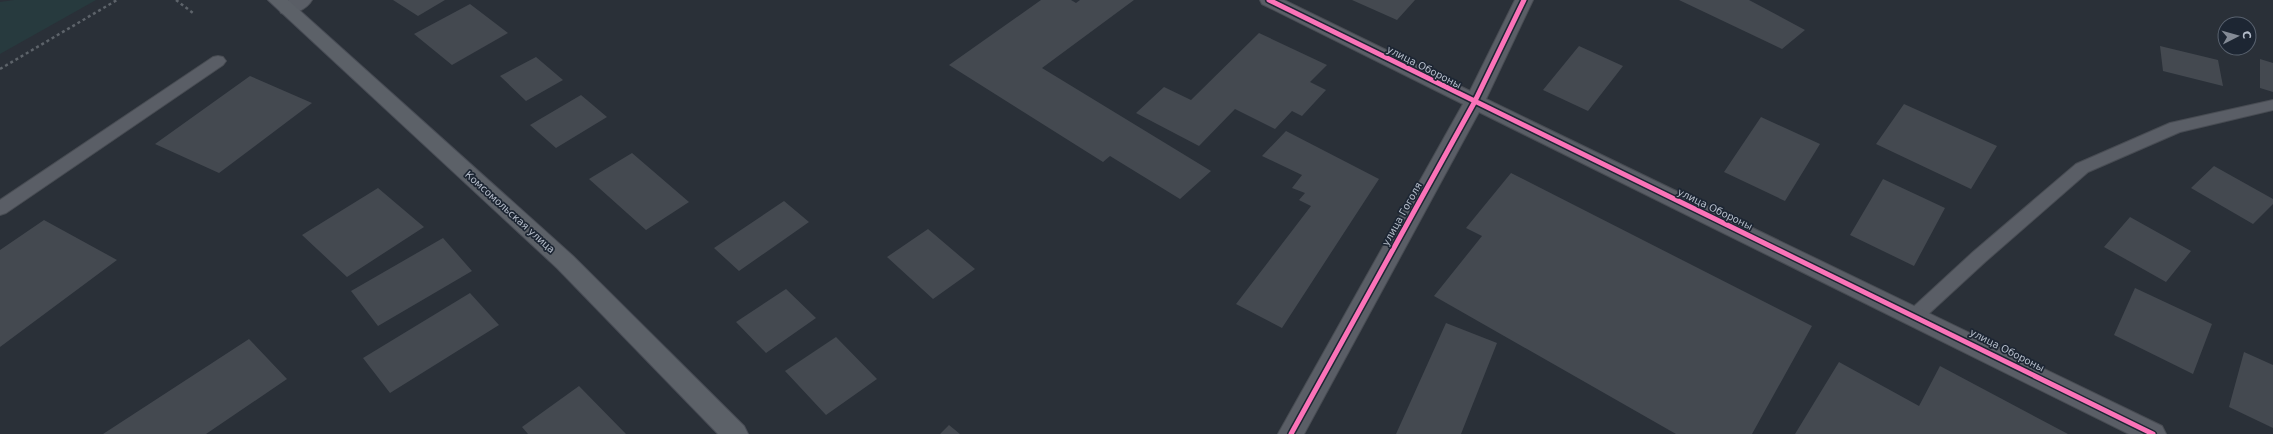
<svg xmlns="http://www.w3.org/2000/svg" width="2273" height="434" viewBox="0 0 2273 434" font-family="'DejaVu Sans',sans-serif">
	<style>
		.green { fill: #273a3e }
		.building { fill: #444950 }
		.lines { fill: none; stroke-linecap: round; stroke-linejoin: round }
		.service-casing { stroke: #484c53; stroke-width: 2 }
		.minor-casing { stroke: #484c53; stroke-width: 2 }
		.primary-casing { stroke: #484c55; stroke-width: 2 }
		.path { stroke: #5d636a; stroke-width: 2.5; stroke-dasharray: 3 3; stroke-linecap: butt }
		.service { fill: #5a5e66; fill-rule: evenodd }
		.minor { fill: #5a5e66; fill-rule: evenodd }
		.primary { fill: #5c6168; fill-rule: evenodd }
		.cycleway-casing { stroke: #1d2633; stroke-width: 8 }
		.cycleway { stroke: #fb73b8; stroke-width: 5 }
		.labels { text-anchor: middle; dominant-baseline: central; stroke-width: 3.5; stroke-linejoin: round; paint-order: stroke }
		.street-label { font-size: 10px; fill: #b4bcc9; stroke: #1d2633 }
	</style>
	<rect width="100%" height="100%" fill="#2a3038"/>
	<path class="green" d="M14 0H96L0 54V2Z"/>
	<path class="building" d="M393 0H445L418 16Z
		M1041 0H1071L1076 3 1080 0H1134L1042 68 1211 171 1180 199 1110 156 1103 162 949 65Z
		M1352 0H1415L1397 20Z
		M1679 0H1749L1805 30 1782 49Z
		M470 4 508 33 452 65 414 34Z
		M1259 33 1327 65 1310 82 1326 90 1302 116 1292 111 1275 129 1235 109 1199 146 1136 113 1164 87 1191 100Z
		M1579 46 1623 66 1588 111 1543 90Z
		M2160 46 2218 60 2223 86 2163 71Z
		M536 57 563 80 526 101 500 76Z
		M2260 59 2273 63V92L2260 88Z
		M250 76 312 103 219 173 155 144Z
		M581 95 607 117 556 148 530 125Z
		M1904 104 1997 146 1971 189 1876 144Z
		M1761 117 1820 144 1785 201 1724 172Z
		M1286 131 1379 179 1282 328 1236 304 1311 206 1299 200 1305 193 1292 188 1302 175 1262 156Z
		M632 153 689 202 646 230 589 179Z
		M2214 166 2273 199V204L2253 224 2191 188Z
		M1511 173 1812 326 1752 434H1676L1434 296 1482 236 1466 228Z
		M1883 179 1945 208 1914 266 1850 235Z
		M378 188 424 227 347 277 302 235Z
		M784 201 809 222 739 271 714 248Z
		M2130 217 2191 251 2166 282 2104 247Z
		M44 220 117 260 0 347V250Z
		M928 229 975 269 933 299 887 257Z
		M443 238 472 271 378 326 351 291Z
		M2135 288 2212 324 2193 374 2114 335Z
		M786 289 816 318 766 353 736 322Z
		M470 293 499 325 390 393 363 358Z
		M1446 323 1497 343 1461 434H1396Z
		M836 337 877 379 826 415 785 371Z
		M249 339 287 379 206 434H103Z
		M2244 352 2273 365V428L2229 407Z
		M1839 362 1919 406 1940 366 2068 434H1795Z
		M579 386 626 434H528L522 427Z
		M949 425 960 434H940Z"/>
	<g class="lines">
		<defs>
			<path id="service" d="M218 56 223 57 226 61 223 65 6 213 0 215V200L213 57Z
				M2273 100V110L2180 132 2088 172 1985 262 1922 320 1916 322 1910 320 1907 315 1910 310 1973 252 2076 164 2170 123Z"/>
			<path id="minor" d="M289 0H312C306 10 292 16 281 13L279 9Z
				M1260 0H1284L1470 91 1515 0H1533L1486 99 2162 426 2166 434H2129L1479 112 1304 434H1278L1463 104 1262 4Z"/>
			<path id="primary" d="M268 0H288L573 256 744 426 748 434H718L557 268Z"/>
		</defs>
		<use href="#service" class="service-casing"/>
		<use href="#minor" class="minor-casing"/>
		<use href="#primary" class="primary-casing"/>
		<path class="path" d="M176 0 193 13
			M0 69 117 0"/>
		<use href="#service" class="service"/>
		<use href="#minor" class="minor"/>
		<use href="#primary" class="primary"/>
		<defs>
			<path id="cycleway" d="M1269 0 2153 434
				M1291 434 1474 103 1524 0"/>
		</defs>
		<use href="#cycleway" class="cycleway-casing"/>
		<use href="#cycleway" class="cycleway"/>
	</g>
	<g class="labels">
		<g class="street-label">
			<text transform="translate(1424 67) rotate(27)">улица Обороны</text>
			<text transform="translate(1715 209) rotate(26)">улица Обороны</text>
			<text transform="translate(510 212) rotate(42)">Комсомольская улица</text>
			<text transform="translate(1402 214) rotate(-61)">улица Гоголя</text>
			<text transform="translate(2007 350) rotate(27)">улица Обороны</text>
		</g>
	</g>
	<g transform="translate(2237 36) rotate(84)"><circle r="19" fill="#1d2633" stroke="#59626f"/>
	<path d="M0-3L7 15L0 10L-7 15Z" fill="#848b96"/>
	<text y="-6" font-size="11" font-weight="bold" text-anchor="middle" fill="#b4bcc9">С</text>
	</g>
</svg>
